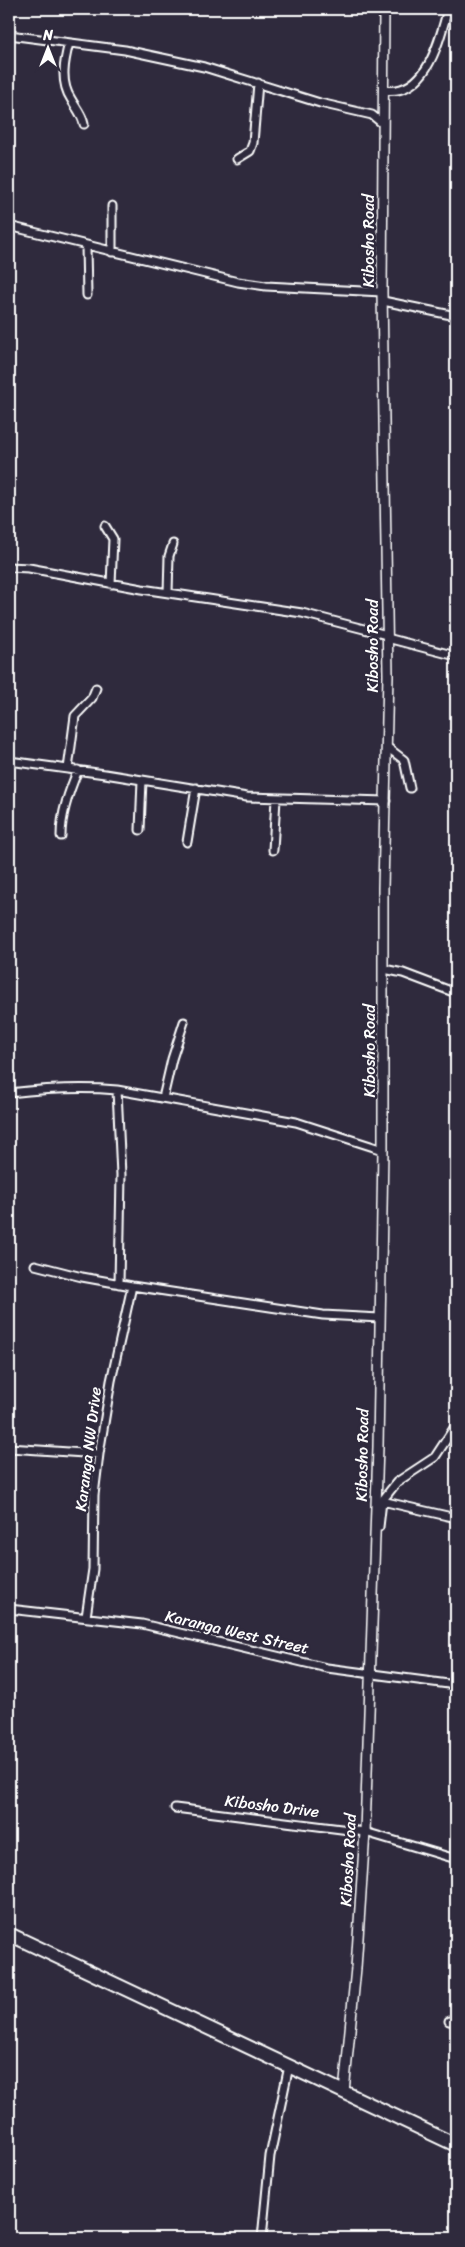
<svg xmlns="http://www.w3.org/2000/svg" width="465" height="2247" viewBox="0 0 465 2247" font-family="Sriracha,sans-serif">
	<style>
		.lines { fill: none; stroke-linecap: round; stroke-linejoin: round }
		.minor-casing { stroke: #fff; stroke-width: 11 }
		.tertiary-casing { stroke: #fff; stroke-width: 12 }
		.trunk-casing { stroke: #fff; stroke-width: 16 }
		.minor { stroke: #2f2a3d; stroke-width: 7 }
		.tertiary { stroke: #2f2a3d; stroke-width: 9 }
		.trunk { stroke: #2f2a3d; stroke-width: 12 }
		.labels { text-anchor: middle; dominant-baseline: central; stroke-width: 5; stroke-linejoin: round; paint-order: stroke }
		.street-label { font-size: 16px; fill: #fff; stroke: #2f2a3d }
	</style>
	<rect width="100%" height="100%" fill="#2f2a3d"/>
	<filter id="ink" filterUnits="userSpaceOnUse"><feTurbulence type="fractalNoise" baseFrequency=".02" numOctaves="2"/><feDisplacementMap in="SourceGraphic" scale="10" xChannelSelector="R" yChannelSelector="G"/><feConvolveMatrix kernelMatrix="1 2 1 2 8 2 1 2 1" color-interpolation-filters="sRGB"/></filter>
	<g filter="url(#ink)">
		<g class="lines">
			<defs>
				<path id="minor" d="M9 35 125 50 204 67 320 103 372 115 383 124
					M69 43C64 62 60 82 71 99 76 108 82 114 84 124
					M383 90C427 97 439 41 448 9
					M237 159 250 151 253 143 258 83
					M112 206V252
					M9 226 238 282 266 286 382 292
					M86 246 87 295
					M383 301 456 316
					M105 526 113 539 111 584
					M9 567 29 568 142 589 302 613 387 635
					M168 593 169 556 173 544
					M387 638 456 656
					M387 747 404 760 410 788
					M9 761 105 774 247 797 386 801
					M68 769 75 716 92 698 96 688
					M140 830 142 780
					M61 836C61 813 69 791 78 770
					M187 842 196 788
					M273 850 276 799
					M384 969 403 973 456 993
					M117 1090 121 1175 119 1284
					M9 1093C45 1089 81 1087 117 1090L296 1122 383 1150
					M163 1098 172 1059 184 1022
					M35 1265 82 1277 132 1286 323 1315 380 1318
					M9 1448 99 1454
					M382 1501 397 1482 435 1457 456 1425
					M379 1527 382 1501 456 1518
					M9 1609 142 1624 327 1668 456 1685
					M86 1617 93 1569 94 1495 99 1454 111 1381 132 1286
					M175 1808 365 1832 456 1859
					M449 2021 456 2022
					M262 2238 270 2156 289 2066"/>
				<path id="tertiary" d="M344 2092 356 1968 365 1832 378 1447 383 1150V888L388 675 382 292 384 9"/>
				<path id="trunk" d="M9 1934 456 2145"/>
			</defs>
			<use href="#minor" class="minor-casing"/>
			<use href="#tertiary" class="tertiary-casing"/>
			<use href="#trunk" class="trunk-casing"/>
			<use href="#minor" class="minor"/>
			<use href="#tertiary" class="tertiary"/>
			<use href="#trunk" class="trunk"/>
		</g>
	</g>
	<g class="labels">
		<g class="street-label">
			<text transform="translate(368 241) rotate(-90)">Kibosho Road</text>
			<text transform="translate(372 646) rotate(-90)">Kibosho Road</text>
			<text transform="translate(369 1051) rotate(-90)">Kibosho Road</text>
			<text transform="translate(88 1449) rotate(-83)">Karanga NW Drive</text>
			<text transform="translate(362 1455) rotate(-89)">Kibosho Road</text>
			<text transform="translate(237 1632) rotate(13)">Karanga West Street</text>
			<text transform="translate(272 1806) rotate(7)">Kibosho Drive</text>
			<text transform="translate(348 1860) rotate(-87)">Kibosho Road</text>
		</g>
	</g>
	<rect width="465" height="2247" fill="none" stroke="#2f2a3d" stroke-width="30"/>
	<rect x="15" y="15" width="435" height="2217" fill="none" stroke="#fff" stroke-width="2" filter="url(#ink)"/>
	<g transform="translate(48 48)" stroke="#2f2a3d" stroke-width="4" paint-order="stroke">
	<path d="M0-4L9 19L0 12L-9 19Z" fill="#ffffff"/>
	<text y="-8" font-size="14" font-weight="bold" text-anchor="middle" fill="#ffffff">N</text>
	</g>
</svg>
